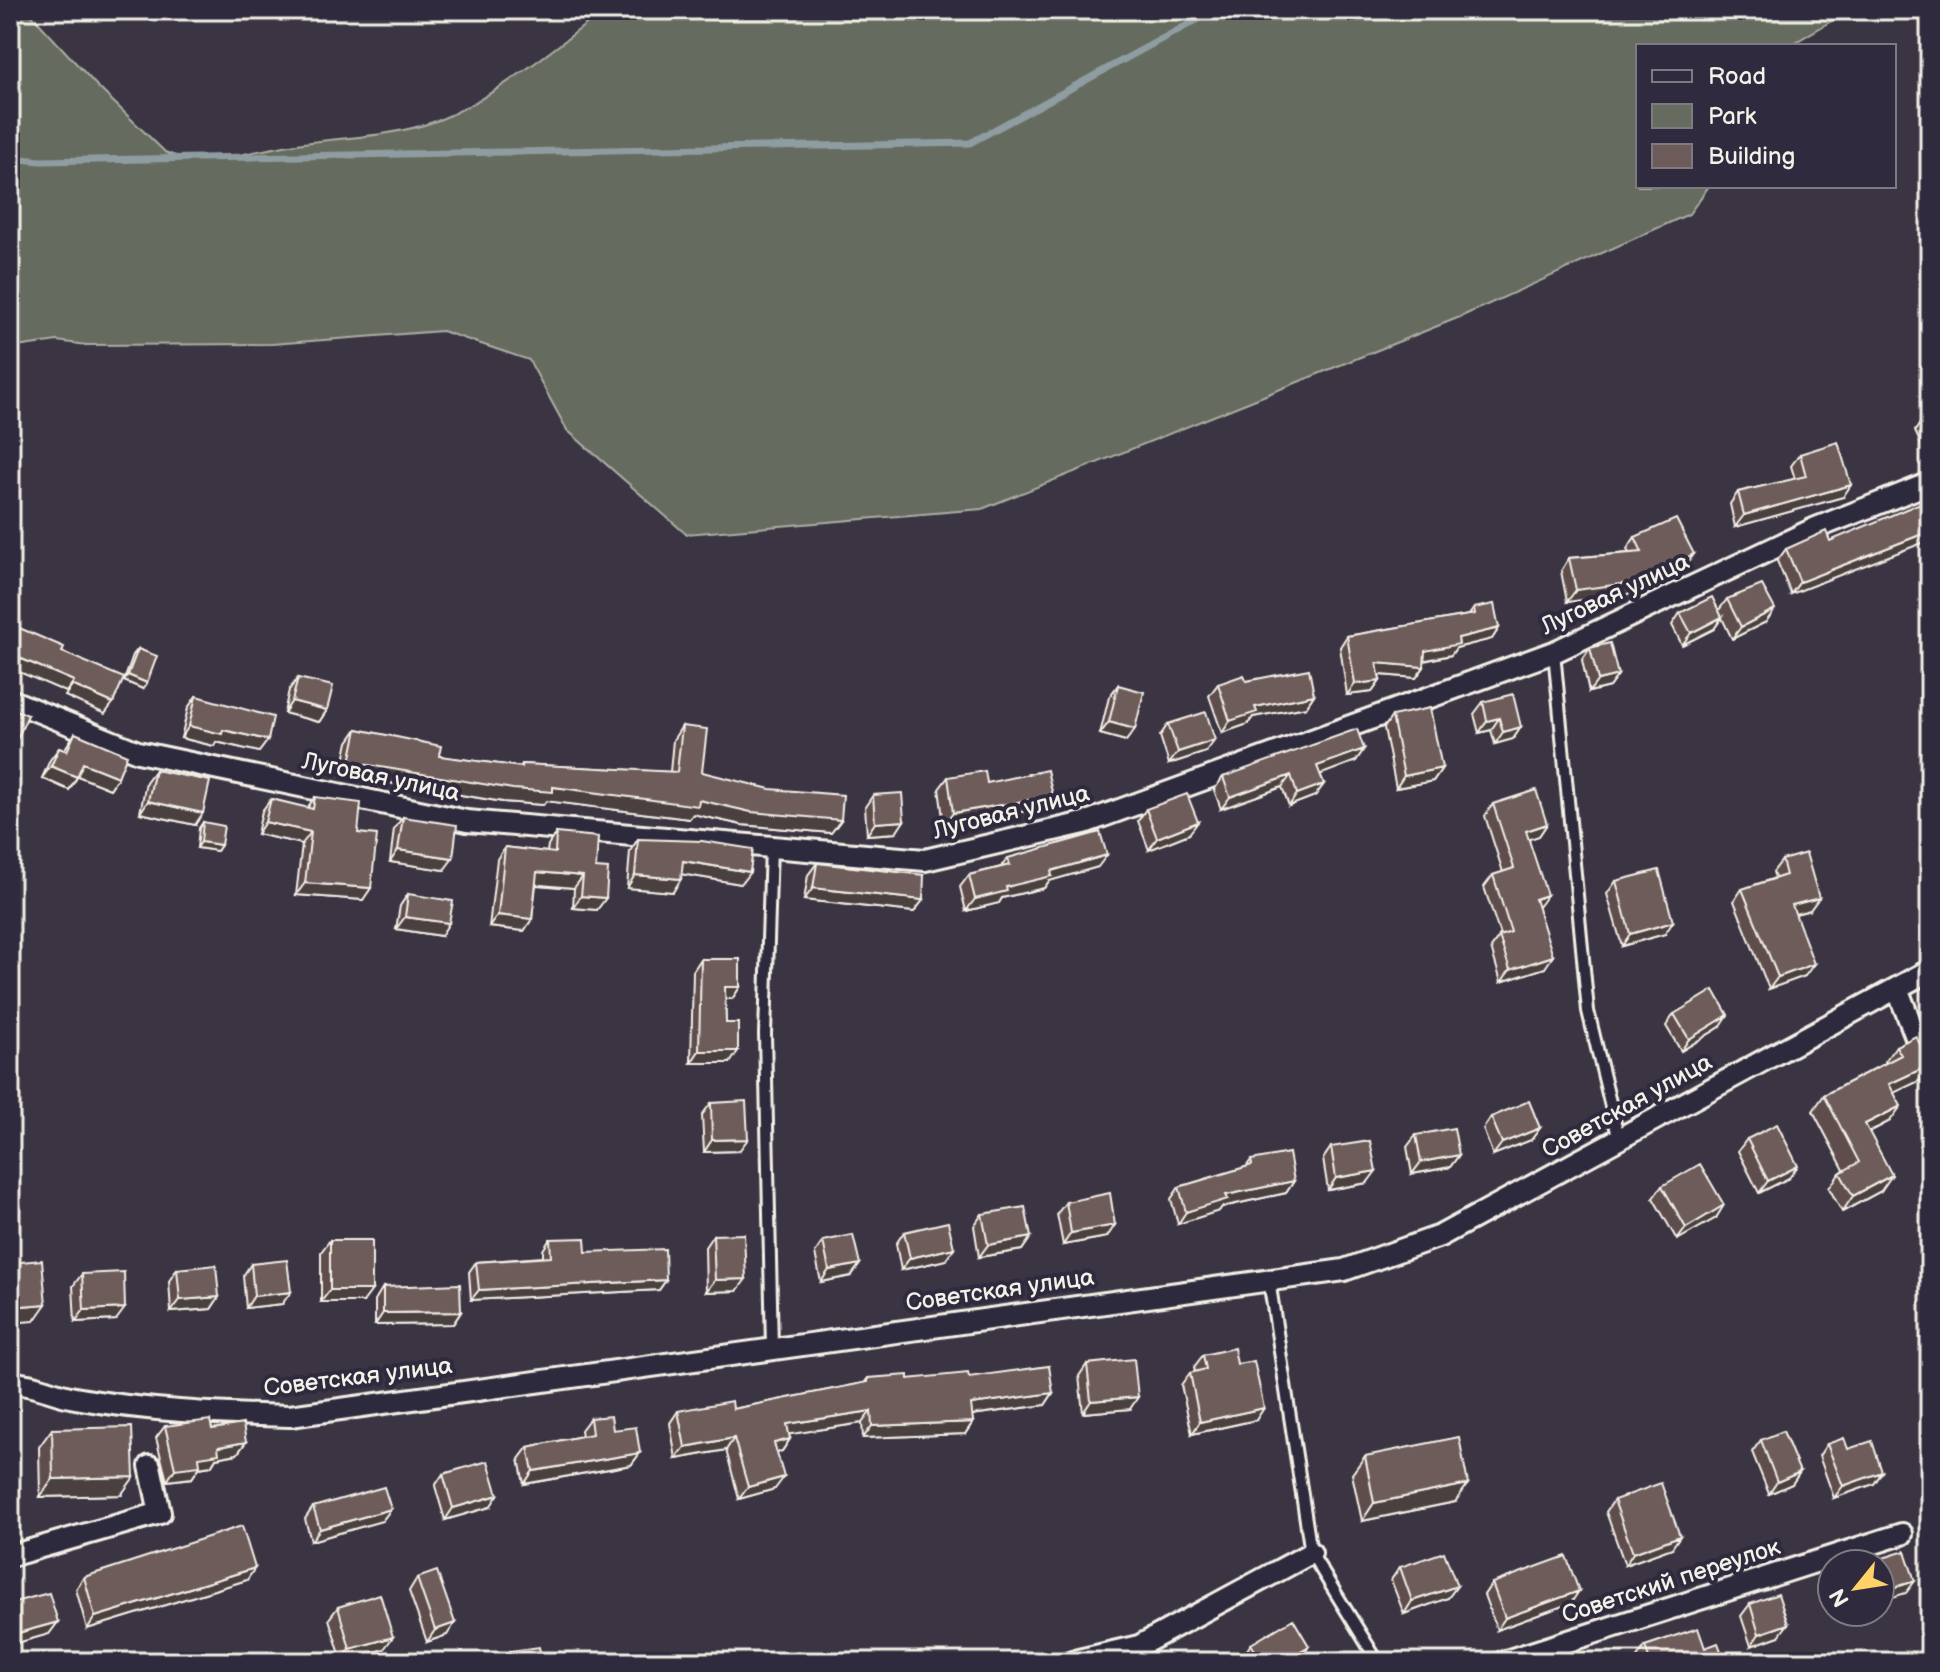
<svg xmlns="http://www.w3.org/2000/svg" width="1940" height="1672" viewBox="0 0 1940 1672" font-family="'Balsamiq Sans',sans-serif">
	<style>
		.green { fill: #656c5f; stroke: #acaea4; stroke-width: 2 }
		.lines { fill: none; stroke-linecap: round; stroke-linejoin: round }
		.stream { stroke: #8f9da2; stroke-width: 7 }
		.lane-casing { stroke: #f4f1e8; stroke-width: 16 }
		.street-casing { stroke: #f4f1e8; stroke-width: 26 }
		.lane { stroke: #2f2a3d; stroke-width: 10 }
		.street { stroke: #2f2a3d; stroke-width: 20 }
		.wall { fill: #5e4e4d; stroke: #f4f1e8; stroke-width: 2 }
		.shaded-wall { fill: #4c403f; stroke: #f4f1e8; stroke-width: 2 }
		.building { fill: #6d5b5a; stroke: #f4f1e8; stroke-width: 2 }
		.labels { text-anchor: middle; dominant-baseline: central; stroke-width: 8; stroke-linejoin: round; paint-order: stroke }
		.street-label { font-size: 24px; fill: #f4f1e8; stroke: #2f2a3d }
	</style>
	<rect width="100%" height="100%" fill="#3b3443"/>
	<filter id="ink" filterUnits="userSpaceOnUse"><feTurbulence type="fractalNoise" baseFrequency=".0125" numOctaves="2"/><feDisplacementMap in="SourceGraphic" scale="16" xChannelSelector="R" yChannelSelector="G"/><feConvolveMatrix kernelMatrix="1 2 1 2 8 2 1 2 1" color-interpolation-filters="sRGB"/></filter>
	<g filter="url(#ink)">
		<path class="green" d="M10 10H27L97 86 165 152C198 168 243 153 279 147 330 137 386 139 436 121 488 102 560 45 604 10H1850L1789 46H1638V186H1709L1689 214 1460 317 982 509 686 534 567 430 529 360 442 331 272 344 86 345 57 341 10 348Z"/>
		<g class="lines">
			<path class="stream" d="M10 158 41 161 970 143 1215 10"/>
			<defs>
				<path id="lane" d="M1554 652 1588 1011 1619 1140
					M771 847 765 1034 772 1347
					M1269 1280 1311 1553 1378 1662"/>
				<path id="street" d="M10 700 138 752 467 821 925 860 1084 823 1554 652 1816 528 1930 483
					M1897 988 1930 1073
					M10 1383C34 1383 52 1394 75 1398 145 1411 219 1414 290 1416L1344 1270 1440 1236 1930 970
					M10 1556 160 1513 150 1466
					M1070 1662 1139 1646 1311 1553
					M1503 1662 1902 1534"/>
			</defs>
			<use href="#lane" class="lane-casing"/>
			<use href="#street" class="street-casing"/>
			<use href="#lane" class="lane"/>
			<use href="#street" class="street"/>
		</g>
		<path class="wall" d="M1930 419V454L1926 456 1915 431 1921 422Z
			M1800 454 1843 497 1735 527 1730 504 1738 492 1795 479 1791 466Z
			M1635 537 1694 554 1685 566 1628 594 1567 602 1561 571 1569 558 1629 553 1627 549Z
			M1830 541 1791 594 1777 561 1786 549Z
			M1727 599 1766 622 1732 639 1722 618 1714 629 1682 645 1672 625 1680 613 1719 610Z
			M1474 608 1499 628 1492 639 1456 648 1451 655 1424 661V667L1416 678 1379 675 1380 681 1372 692 1347 695 1340 647 1347 636 1469 615Z
			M1590 648 1618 675 1609 687 1589 692 1582 660Z
			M138 649 147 683 143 689 124 681 133 655Z
			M298 678 327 710 319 722 284 713 289 690Z
			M1246 681 1314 695 1306 707 1253 717 1248 724 1222 733 1209 696 1218 684Z
			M1118 685 1126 741 1100 734 1109 697Z
			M196 696 268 740 259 752 216 742 214 746 181 738 188 708Z
			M1483 702 1521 727 1513 739 1495 744 1491 730 1479 733 1474 714Z
			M10 707 18 737 10 749Z
			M1392 716 1442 768 1433 781 1396 788 1384 728Z
			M1168 724 1206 752 1169 764 1160 736Z
			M682 726 702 772 841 820 831 833 742 825 693 814 689 819 546 801 543 805 503 802 341 775 348 742 357 729 439 756 520 767 522 764 670 772 673 740Z
			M75 733 118 777 110 789 78 776 69 790 42 778 50 760 59 748 64 750Z
			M1364 749 1356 761 1320 774 1324 784 1315 796 1289 806 1282 787 1221 809 1214 790 1223 777Z
			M155 770 195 825 140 813 146 782Z
			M948 777 987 783 1044 808 944 825 939 789Z
			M873 795 896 833 867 835 865 807Z
			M315 797 358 833 363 900 296 895 302 844 257 834 262 811 271 799 307 808Z
			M1493 804 1547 824 1539 836 1529 839 1545 968 1501 982 1491 948 1500 935 1484 887 1493 875 1503 872 1485 816Z
			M1146 809 1189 834 1149 850 1138 821Z
			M403 817 444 870 390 862 394 829Z
			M203 822 221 845 217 851 197 848 199 828Z
			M556 833 596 868 597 910 573 908 574 888 536 885 532 919 524 931 489 927 497 859 505 847 547 852 548 845Z
			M638 839 741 884 682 874 673 892 627 888 630 851Z
			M1008 858 1098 867 1049 881 1044 888 1002 898 999 903 966 911 960 887 969 875 1001 867Z
			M1782 860 1810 910 1795 914 1805 976 1769 989 1734 901 1742 889 1775 878 1773 872Z
			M817 863 923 900 914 912 804 900 808 875Z
			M1616 881 1665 934 1622 946 1607 894Z
			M408 894 441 936 396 929 400 906Z
			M701 959 740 987 732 999H725L726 1023 730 1063H691L693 971Z
			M1674 1014 1720 1027 1681 1051 1666 1026Z
			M1896 1046 1930 1065 1919 1081 1894 1092 1890 1121 1869 1132 1881 1191 1842 1212 1829 1188 1840 1173 1844 1170 1813 1111 1824 1095 1886 1063 1885 1061Z
			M711 1103 739 1151 704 1152 702 1115Z
			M1491 1117 1540 1128 1531 1140 1493 1155 1483 1129Z
			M1416 1135 1459 1155 1450 1167 1412 1174 1407 1147Z
			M1747 1139 1789 1178 1759 1193 1738 1151Z
			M1331 1147 1367 1183 1328 1190 1323 1159Z
			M1251 1160 1294 1181 1286 1193 1222 1207 1219 1211 1178 1224 1171 1199 1179 1187 1246 1167Z
			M1662 1186 1716 1218 1677 1240 1653 1198Z
			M1066 1202 1107 1237 1063 1245 1057 1214Z
			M982 1214 1031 1237 1022 1250 979 1257 974 1226Z
			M904 1232 946 1260 901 1270 896 1244Z
			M713 1235 737 1291 706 1292 705 1247Z
			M550 1239 586 1252 666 1280 659 1290 471 1300 469 1272 476 1262 543 1257V1250Z
			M330 1240 363 1302H321V1252Z
			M823 1241 860 1264 851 1276 821 1282 815 1253Z
			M251 1264 282 1304 246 1308 243 1276Z
			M177 1269 219 1297 211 1309 171 1312 169 1281Z
			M82 1274 116 1320 75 1322 73 1286Z
			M383 1287 461 1312 453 1324 375 1325V1300Z
			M1203 1355 1256 1420 1192 1434 1181 1385 1190 1373 1195 1372 1194 1367Z
			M1087 1364 1130 1409 1083 1413 1079 1376Z
			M969 1377 1053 1393 1045 1405 972 1415 973 1422 965 1434 863 1438 862 1423 789 1434 790 1439 782 1451 777 1452 775 1489 739 1499 726 1450 676 1459 670 1423 678 1411 733 1409 864 1383 868 1378 908 1379Z
			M590 1418 613 1430 640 1453 631 1465 524 1484 519 1459 528 1447 582 1436 581 1430Z
			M165 1426 212 1429 246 1442 237 1454 216 1458 211 1466 199 1468 192 1478 167 1481 156 1438Z
			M52 1429 121 1495 40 1497 39 1447Z
			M1761 1440 1800 1472 1792 1484 1769 1494 1752 1452Z
			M1827 1444 1848 1449 1882 1472 1874 1484 1834 1498 1819 1456Z
			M1365 1456 1455 1502 1362 1521 1352 1474Z
			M443 1474 490 1507 445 1520 435 1486Z
			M1614 1500 1672 1548 1625 1565 1606 1512Z
			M313 1507 391 1509 382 1521 311 1541 305 1519Z
			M1400 1567 1457 1586 1448 1598 1404 1614 1391 1580Z
			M84 1577 247 1580 87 1629 76 1589Z
			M417 1578 447 1635 427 1642 409 1591Z
			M1492 1583 1571 1603 1497 1630 1484 1595Z
			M10 1603 58 1622 49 1634 10 1645Z
			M1750 1604 1779 1636 1751 1646 1741 1616Z
			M338 1607 384 1649 342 1661 329 1619Z
			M1251 1644 1309 1646 1301 1658 1294 1662H1246L1243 1656Z
			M1645 1646 1705 1648 1725 1662H1638L1636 1659Z
			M510 1651 542 1662H502Z"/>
		<path class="shaded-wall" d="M1851 485 1843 497 1735 527 1744 515Z
			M1930 531V540L1791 594 1800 582Z
			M1694 554 1685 566 1628 594 1567 602 1576 590Z
			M1775 609 1766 622 1732 639 1741 627Z
			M1722 617 1714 629 1682 645 1691 633Z
			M1499 628 1492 639 1456 648 1451 655 1417 662 1425 651 1458 638Z
			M10 654 74 681 66 692 10 668Z
			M1377 663 1424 667 1416 678 1370 674Z
			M128 675 147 683 143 689 124 681Z
			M1618 675 1609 687 1589 692 1598 680Z
			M1380 681 1372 692 1347 695 1355 684Z
			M72 685 113 703 105 714 65 696Z
			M1314 695 1306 707 1253 717 1248 724 1222 733 1230 721 1255 707Z
			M292 701 327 710 319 722 284 713Z
			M1499 718 1491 730 1479 733 1487 721Z
			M1109 722 1135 729 1126 741 1100 734Z
			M189 726 223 730 268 740 259 752 216 742 214 746 181 738Z
			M1521 727 1513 739 1495 744 1503 732Z
			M1215 740 1206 752 1169 764 1178 752Z
			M1364 749 1356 761 1309 779 1317 766Z
			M350 762 553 787 699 800 841 820 831 833 742 825 693 814 689 819 546 801 543 805 503 802 341 775Z
			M83 763 118 777 110 789 75 775Z
			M51 766 77 777 69 790 42 778Z
			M1442 768 1433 781 1396 788 1404 776Z
			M1291 775 1282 787 1221 809 1230 797Z
			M1324 784 1315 796 1289 806 1297 794Z
			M1053 796 1044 808 944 825 953 813Z
			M148 801 203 813 195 825 140 813Z
			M904 821 896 833 867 835 875 823Z
			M265 822 311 832 302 844 257 834Z
			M1198 822 1189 834 1149 850 1157 838Z
			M1547 824 1539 836 1518 843 1526 831Z
			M201 842 221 845 217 851 197 848Z
			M398 850 453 858 444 870 390 862Z
			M1107 855 1098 867 1049 881 1044 888 1002 898 999 903 966 911 975 899 1051 871Z
			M683 861 750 872 741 884 674 873Z
			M537 872 583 876 574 888 529 884Z
			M635 875 681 879 673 892 627 888Z
			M305 883 371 888 363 900 296 895Z
			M813 888 923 900 914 912 804 900Z
			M1547 895 1538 907 1527 911 1535 899Z
			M581 896 606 898 597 910 573 908Z
			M1819 898 1810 910 1784 917 1792 905Z
			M498 915 532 919 524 931 489 927Z
			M405 917 449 923 441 936 396 929Z
			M1673 922 1665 934 1622 946 1630 934Z
			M1553 956 1545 968 1501 982 1510 970Z
			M1814 964 1805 976 1769 989 1778 977Z
			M725 987H740L732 999H717Z
			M1728 1015 1720 1027 1681 1051 1689 1039Z
			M699 1051H738L730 1063H691Z
			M1930 1065 1919 1081 1879 1100 1889 1084Z
			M1901 1106 1890 1121 1854 1140 1865 1124Z
			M1540 1128 1531 1140 1493 1155 1502 1143Z
			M748 1139 739 1151 704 1152 712 1140Z
			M1459 1155 1450 1167 1412 1174 1421 1162Z
			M1798 1166 1789 1178 1759 1193 1768 1181Z
			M1376 1171 1367 1183 1328 1190 1336 1178Z
			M1892 1175 1881 1191 1842 1212 1853 1196Z
			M1294 1181 1286 1193 1222 1207 1219 1211 1178 1224 1186 1212 1226 1195Z
			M1724 1205 1716 1218 1677 1240 1686 1228Z
			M1115 1225 1107 1237 1063 1245 1071 1233Z
			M1031 1237 1022 1250 979 1257 988 1245Z
			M954 1248 946 1260 901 1270 910 1258Z
			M860 1264 851 1276 821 1282 829 1270Z
			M746 1279 737 1291 706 1292 715 1280Z
			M666 1280 659 1290 471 1300 479 1290Z
			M330 1290H372L363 1302H321Z
			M291 1292 282 1304 246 1308 254 1296Z
			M219 1297 211 1309 171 1312 180 1300Z
			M46 1304 34 1321 10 1323V1307Z
			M125 1308 116 1320 75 1322 84 1310Z
			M461 1312 453 1324 375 1325 383 1313Z
			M1053 1393 1045 1405 963 1416 971 1404Z
			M1138 1397 1130 1409 1083 1413 1091 1401Z
			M1264 1408 1256 1420 1192 1434 1200 1422Z
			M871 1411 862 1423 779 1436 787 1424Z
			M973 1422 965 1434 863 1438 872 1426Z
			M734 1438 726 1450 676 1459 685 1447Z
			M790 1439 782 1451 766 1455 774 1443Z
			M246 1442 237 1454 216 1458 211 1466 199 1468 192 1478 167 1481 175 1469 218 1447Z
			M640 1453 631 1465 524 1484 533 1471Z
			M1800 1472 1792 1484 1769 1494 1777 1482Z
			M1882 1472 1874 1484 1834 1498 1843 1486Z
			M134 1477 121 1495 40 1497 53 1479Z
			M784 1477 775 1489 739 1499 748 1487Z
			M1468 1484 1455 1502 1362 1521 1374 1503Z
			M498 1495 490 1507 445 1520 453 1508Z
			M391 1509 382 1521 311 1541 320 1529Z
			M1680 1536 1672 1548 1625 1565 1633 1553Z
			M255 1568 247 1580 87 1629 95 1617Z
			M1915 1581 1906 1593 1880 1601V1592Z
			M1457 1586 1448 1598 1404 1614 1412 1601Z
			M1579 1591 1571 1603 1497 1630 1505 1618Z
			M58 1622 49 1634 10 1645 18 1633Z
			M455 1623 447 1635 427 1642 435 1630Z
			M1788 1624 1779 1636 1751 1646 1759 1634Z
			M17 1630 10 1639V1632Z
			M393 1637 384 1649 342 1661 350 1649Z
			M1309 1646 1301 1658 1294 1662H1282Z"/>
		<path class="building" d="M1930 419V442L1921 422Z
			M1838 442 1851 485 1744 515 1738 492 1806 476 1800 454Z
			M1930 499V531L1800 582 1786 549 1826 531 1830 541Z
			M1676 519 1694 554 1637 582 1576 590 1569 558 1642 552 1635 537Z
			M1762 585 1775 609 1741 627 1727 599Z
			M1712 597 1722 617 1691 633 1680 613Z
			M1494 604 1499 628 1458 638 1459 644 1425 651 1424 667 1377 663 1380 681 1355 684 1347 636 1475 614 1474 608Z
			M10 619 19 624 17 627 64 647 62 652 124 678 113 703 72 685 74 681 10 654Z
			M1610 643 1618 675 1598 680 1590 648Z
			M138 649 157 656 147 683 128 675Z
			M1309 669 1314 695 1255 707 1257 712 1230 721 1218 684 1244 675 1246 681Z
			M298 678 333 686 327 710 292 701Z
			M1118 685 1144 692 1135 729 1109 722Z
			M1513 694 1521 727 1503 732 1499 718 1487 721 1483 702Z
			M196 696 273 717 268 740 223 730 222 734 189 726Z
			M10 707 28 715 18 737 10 733Z
			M1430 708 1442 768 1404 776 1392 716Z
			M1206 712 1215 740 1178 752 1168 724Z
			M682 726 707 729 702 772 770 789 843 795 841 820 751 812 699 800 698 806 553 787V792L513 789 350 762 357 729 441 746 439 756 522 767V764L677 772Z
			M1357 729 1364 749 1317 766 1324 784 1297 794 1291 775 1230 797 1223 777Z
			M75 733 127 755 118 777 83 763 77 777 51 766 59 748 67 751Z
			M155 770 210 781 203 813 148 801Z
			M1047 770 1053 796 953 813 948 777 985 771 987 783Z
			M1536 790 1547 824 1526 831 1547 895 1535 899 1553 956 1510 970 1499 936 1511 932 1493 875 1514 868 1493 804Z
			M902 793 904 821 875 823 873 795Z
			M1187 794 1198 822 1157 838 1146 809Z
			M315 797 361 803 358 833 377 835 371 888 305 883 311 832 265 822 271 799 313 809Z
			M403 817 457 825 453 858 398 850Z
			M203 822 224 826 221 845 201 842Z
			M1100 832 1107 855 1051 871 1052 876 1006 887 1007 891 975 899 969 875 1010 865 1008 858Z
			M556 833 598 837 596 868 608 869 606 898 581 896 583 876 537 872 532 919 498 915 505 847 555 853Z
			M638 839 702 841 753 849 750 872 683 861 681 879 635 875Z
			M1806 853 1819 898 1792 905 1814 964 1778 977 1742 889 1786 875 1782 860Z
			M817 863 924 875 923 900 813 888Z
			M1659 870 1673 922 1630 934 1616 881Z
			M408 894 453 901 449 923 405 917Z
			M701 959H740V987H725L726 1023H738V1051H699Z
			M1714 990 1728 1015 1689 1039 1674 1014Z
			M1916 1036 1930 1065 1889 1084 1901 1106 1865 1124 1892 1175 1853 1196 1840 1173 1859 1162 1824 1095 1901 1055 1896 1046Z
			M746 1101 748 1139 712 1140 711 1103Z
			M1529 1101 1540 1128 1502 1143 1491 1117Z
			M1777 1124 1798 1166 1768 1181 1747 1139Z
			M1454 1128 1459 1155 1421 1162 1416 1135Z
			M1370 1141 1376 1171 1336 1178 1331 1147Z
			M1289 1153 1294 1181 1226 1195 1228 1199 1186 1212 1179 1187 1252 1165 1251 1160Z
			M1700 1164 1724 1205 1686 1228 1662 1186Z
			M1110 1193 1115 1225 1071 1233 1066 1202Z
			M1025 1207 1031 1237 988 1245 982 1214Z
			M948 1222 954 1248 910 1258 904 1232Z
			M744 1234 746 1279 715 1280 713 1235Z
			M853 1235 860 1264 829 1270 823 1241Z
			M585 1238 586 1252 665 1249 666 1280 479 1290 476 1262 551 1257 550 1239Z
			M330 1240H372V1290H330Z
			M42 1260 46 1304 10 1307V1263Z
			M287 1260 291 1292 254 1296 251 1264Z
			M216 1265 219 1297 180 1300 177 1269Z
			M124 1272 125 1308 84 1310 82 1274Z
			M460 1284 461 1312 383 1313V1287Z
			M1234 1348 1237 1364 1254 1361 1264 1408 1200 1422 1190 1373 1206 1369 1203 1355Z
			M1134 1359 1138 1397 1091 1401 1087 1364Z
			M1049 1366 1053 1393 971 1404 973 1422 872 1426 871 1411 787 1424 790 1439 774 1443 784 1477 748 1487 734 1438 685 1447 678 1411 732 1401 733 1409 868 1382V1378L908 1375V1379L968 1373 969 1377Z
			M611 1416 613 1430 636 1427 640 1453 533 1471 528 1447 592 1434 590 1418Z
			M210 1420 212 1429 243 1424 246 1442 218 1447 219 1454 199 1457 200 1466 175 1469 165 1426Z
			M132 1427 134 1477 53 1479 52 1429Z
			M1783 1431 1800 1472 1777 1482 1761 1440Z
			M1459 1437 1468 1484 1374 1503 1365 1456Z
			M1844 1438 1848 1449 1872 1441 1882 1472 1843 1486 1827 1444Z
			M488 1461 498 1495 453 1508 443 1474Z
			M1661 1483 1680 1536 1633 1553 1614 1500Z
			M384 1487 391 1509 320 1529 313 1507Z
			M242 1526 255 1568 95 1617 84 1577Z
			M1905 1551 1915 1581 1880 1592V1564H1871L1870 1562Z
			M1444 1552 1457 1586 1412 1601 1400 1567Z
			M1566 1556 1579 1591 1505 1618 1492 1583Z
			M437 1571 455 1623 435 1630 417 1578Z
			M49 1593 58 1622 18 1633 17 1630 10 1632V1603Z
			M380 1594 393 1637 350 1649 338 1607Z
			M1778 1594 1788 1624 1759 1634 1750 1604Z
			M1293 1619 1309 1646 1282 1662H1262L1251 1644Z
			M1698 1628 1705 1648 1718 1643 1725 1662H1650L1645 1646Z
			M539 1647 542 1662H511L510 1651Z"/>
	</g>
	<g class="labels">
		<g class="street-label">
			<text transform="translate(1615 594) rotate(-25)">Луговая улица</text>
			<text transform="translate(381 777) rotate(12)">Луговая улица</text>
			<text transform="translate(1011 812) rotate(-14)">Луговая улица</text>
			<text transform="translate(1627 1106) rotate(-29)">Советская улица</text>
			<text transform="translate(1000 1290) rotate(-8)">Советская улица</text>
			<text transform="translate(358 1377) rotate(-7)">Советская улица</text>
			<text transform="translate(1671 1581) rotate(-18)">Советский переулок</text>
		</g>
	</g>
	<rect width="1940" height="1672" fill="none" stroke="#2f2a3d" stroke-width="40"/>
	<rect x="20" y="20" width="1900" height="1632" fill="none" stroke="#f4f1e8" stroke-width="3" filter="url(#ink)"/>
	<rect x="1636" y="44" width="260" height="144" fill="#2f2a3d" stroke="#7e7a81" stroke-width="2"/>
	<rect x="1652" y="70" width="40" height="12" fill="#2f2a3d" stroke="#7e7a81" stroke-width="2"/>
	<text x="1708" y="84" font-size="24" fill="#f4f1e8">Road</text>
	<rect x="1652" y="104" width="40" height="24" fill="#656c5f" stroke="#7e7a81" stroke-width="2"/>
	<text x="1708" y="124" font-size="24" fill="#f4f1e8">Park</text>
	<rect x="1652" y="144" width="40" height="24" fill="#6d5b5a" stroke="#7e7a81" stroke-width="2"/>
	<text x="1708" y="164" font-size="24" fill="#f4f1e8">Building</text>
	<g transform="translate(1856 1588) rotate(240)"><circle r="38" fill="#2f2a3d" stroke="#7e7a81" stroke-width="2"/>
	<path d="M0-6L14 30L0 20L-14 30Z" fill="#ffd166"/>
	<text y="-12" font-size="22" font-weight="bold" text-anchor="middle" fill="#f4f1e8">N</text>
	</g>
</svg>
